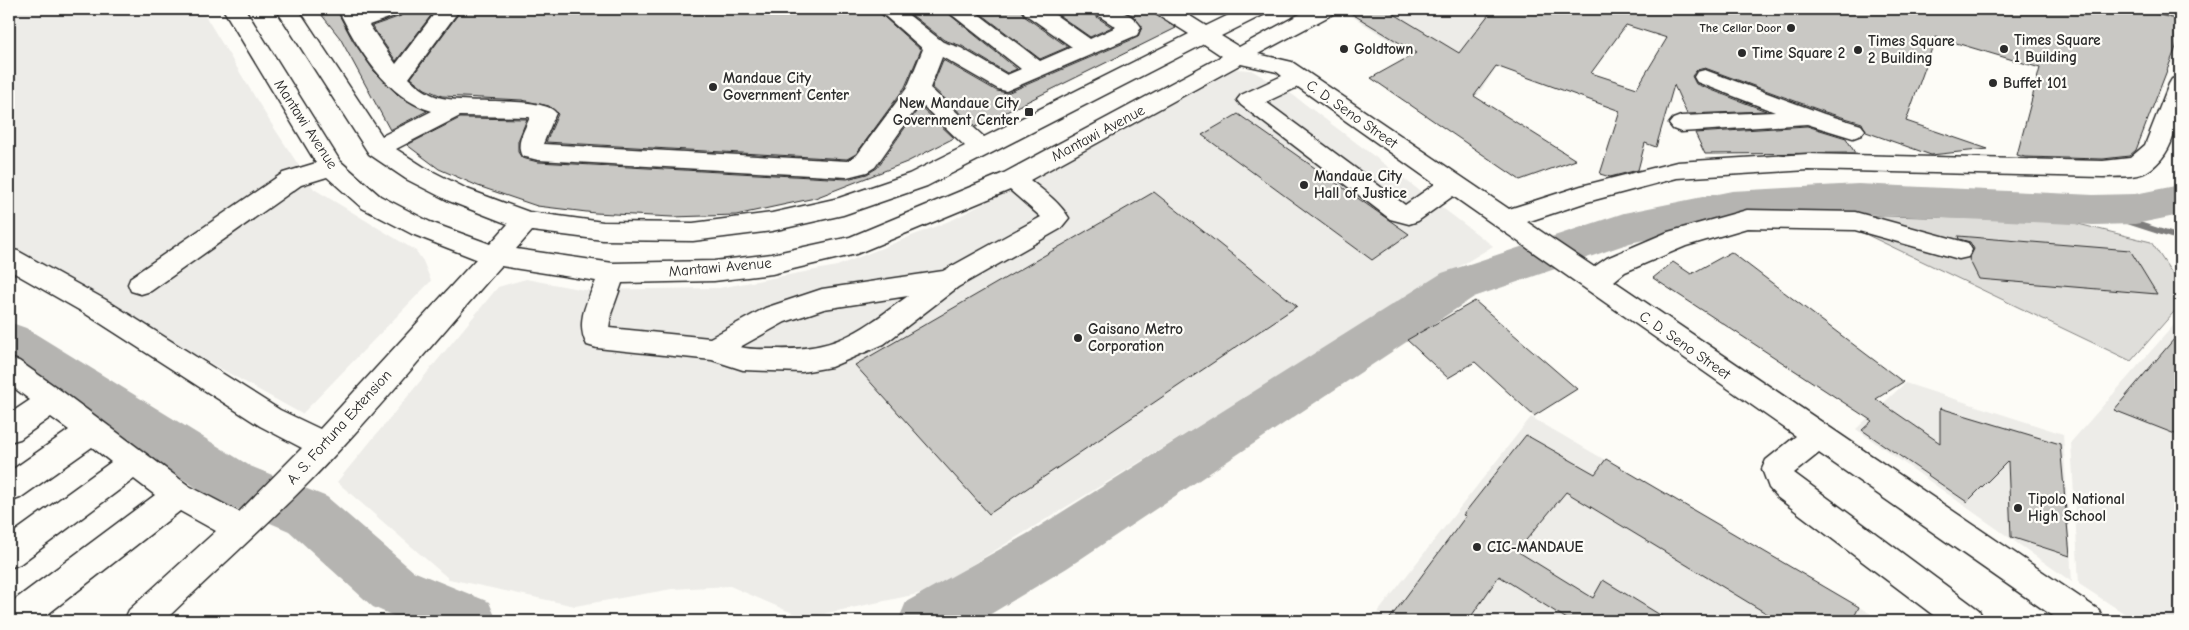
<svg xmlns="http://www.w3.org/2000/svg" width="2189" height="630" viewBox="0 0 2189 630" font-family="'Comic Neue',sans-serif">
	<style>
		.built { fill: #edece8 }
		.green { fill: #dfdeda; stroke: #858482 }
		.lines { fill: none; stroke-linecap: round; stroke-linejoin: round }
		.stream { stroke: #7e7d7b; stroke-width: 6 }
		.river { fill: #b5b4b1; fill-rule: evenodd }
		.building { fill: #c9c8c4; stroke: #2b2b2b; fill-rule: evenodd }
		.minor-casing { stroke: #2b2b2b; stroke-width: 3 }
		.minor { fill: #fdfcf7; fill-rule: evenodd }
		.poi-dot { fill: #2b2b2b; stroke: #fdfcf7; stroke-width: 2 }
		.labels { text-anchor: middle; dominant-baseline: central; stroke-width: 4.5; stroke-linejoin: round; paint-order: stroke }
		.far-poi-label { font-size: 12px; font-weight: bold; fill: #2b2b2b; stroke: #fdfcf7; text-anchor: end }
		.poi-label { font-size: 15px; font-weight: bold; fill: #2b2b2b; stroke: #fdfcf7; text-anchor: start }
		.street-label { font-size: 15px; fill: #2b2b2b; stroke: #fdfcf7 }
	</style>
	<rect width="100%" height="100%" fill="#fdfcf7"/>
	<filter id="ink" filterUnits="userSpaceOnUse"><feTurbulence type="fractalNoise" baseFrequency=".02" numOctaves="2"/><feDisplacementMap in="SourceGraphic" scale="10" xChannelSelector="R" yChannelSelector="G"/><feConvolveMatrix kernelMatrix="1 2 1 2 8 2 1 2 1" color-interpolation-filters="sRGB"/></filter>
	<g filter="url(#ink)">
		<path class="built" d="M9 9H201L269 120 314 189 416 251 423 261 431 281 302 414 9 251Z
			M1350 9H1536L1477 96 1345 12Z
			M1235 69 1251 70 1293 95 1493 246 927 592 804 618 730 586 672 589 575 606 449 579 337 482 498 287 526 279 584 290 719 288 837 266 954 219 1064 162Z
			M2180 318V621H2136L2079 584 2071 442Z
			M1905 383 2063 434 2072 582 1856 429Z
			M1531 417 1883 621H1371Z"/>
		<path class="green" d="M1852 215 2066 221 2151 242 2180 285V305L2131 361 1859 231Z"/>
		<g class="lines">
			<path class="stream" d="M2093 210 2180 238"/>
			<path class="river" d="M1858 184 2093 195 2135 194 2180 185V215L2135 224 2093 225 1858 214 1732 221 1630 243 1474 297 1067 568 979 621H898L906 602 1027 534 1442 273 1624 213 1732 191Z
				M9 322 26 328 250 466 327 497 413 571 489 602 497 621H405L373 607 289 531 212 498 9 365Z"/>
		</g>
		<path class="building" d="M317 9H336L353 41 374 71 400 97 427 111 390 130 340 38Z
			M405 9H436L396 61 372 26 401 16Z
			M462 9H875L921 50 905 87 856 154 847 159 546 142 558 114 549 106 522 100 442 96 425 89 411 78Z
			M904 9H946L950 15 1017 69 1007 73 962 46 944 40Z
			M975 9H1020L1024 16 1068 47 1040 59Z
			M1050 9H1091L1095 16 1112 27 1090 37Z
			M1117 9H1146L1176 28 976 127 932 87 943 60 997 91 1007 93 1138 37 1142 26 1132 15Z
			M1344 9H1386L1459 53 1493 9H2135L2180 20V37L2136 150 2129 156 2103 159 2025 157 2017 155 2040 68 1936 37 1906 121 1988 149 1931 155 1866 132 1862 123 1825 112 1705 68 1697 70 1692 76 1696 84 1766 111 1687 114 1674 85 1656 147 1645 143 1638 170 1610 177 1600 174 1620 111 1496 66 1474 96 1576 160 1520 180 1371 78 1416 53ZM1626 25 1667 38 1637 88 1591 73Z
			M920 106 954 138 907 162 815 198 736 215 672 217 595 213 537 206 478 186 439 169 407 145 460 118 527 119 518 141V152L522 158 538 162 847 179 867 174 877 168Z
			M1238 114 1389 220 1409 234 1372 260 1202 135Z
			M1807 126 1846 138 1855 153 1705 154 1695 133Z
			M1154 192 1297 306 989 514 855 365Z
			M1958 236 2130 250 2157 294 1979 279 1969 259 1974 249 1970 242 1959 239Z
			M1731 252 1903 382 1876 399 1940 443V408L2060 444 2070 556 2011 537 2008 461 1967 502 1862 430 1872 421 1653 278 1673 262 1691 274Z
			M1475 301 1577 389 1534 416 1475 362 1448 378 1407 340Z
			M2180 332V436L2114 410Z
			M1526 435 1595 474 1606 459 1859 607 1852 621H1779L1566 492 1517 551 1593 598 1603 580 1670 621H1570L1499 576 1468 621H1388L1466 516 1463 515Z"/>
		<g class="lines">
			<defs>
				<path id="minor" d="M223 9H245L340 161 380 196 430 222 490 244 508 224 449 201 406 179 369 154 276 9H298L382 136 432 111C388 99 357 48 338 9H360L362 13 373 9H403L400 14 369 25 396 64 438 9H460L409 78C418 87 429 95 442 98 466 104 545 96 556 113L543 144 847 161 857 155 907 88 923 49 877 9H901L943 42 961 48 1007 75 1021 69 951 14 948 9H972L1040 61 1072 47 1025 14 1022 9H1047L1090 39 1116 27 1096 14 1093 9C1113 9 1129 9 1141 27L1137 35 1006 91 998 89 942 57 930 88 984 137 1189 34 1157 14 1154 9H1179L1206 26 1241 9H1268L1265 14 1221 36 1239 47 1309 9H1336L1333 14 1258 54 1292 62 1509 209 1581 186 1677 162 1808 154 2103 161 2130 158 2145 145 2169 84 2172 79 2180 77C2180 110 2179 153 2146 172 2135 178 2115 176 2103 177L1808 170 1677 178 1587 202 1527 222 1594 267 1607 258 1668 232 1747 210 1855 212 1968 243 1972 250 1968 257 1959 259 1855 230 1747 228 1686 246 1625 272 1614 281 2099 610 2104 621H2060L1819 453 1794 473 1979 610 1984 621H1941L1777 497 1769 488 1762 469 1766 460 1796 436 1453 196 1418 221 1409 224 1390 219 1241 105 1237 100 1241 95 1282 76 1277 72 1241 64 1030 180C1045 192 1059 202 1069 218L1060 229 958 287 884 344 831 367 802 372 743 370 712 360 597 348 587 345C575 323 587 301 596 281L501 266C438 337 378 411 312 479 264 528 213 573 164 621H124L129 610 216 531 180 511 39 621H9V604L155 495 134 479 20 564 9 568V536L111 462 92 447 20 498 9 502V472L69 430 51 417 20 439 9 442V414L30 400 9 384V358L19 361 63 392 189 486 239 512 302 448 260 426 86 314 9 270V249L18 251 106 300 280 410 320 429 476 259 412 234 362 208 327 177 301 185 151 291 141 294 131 291 128 284 131 277 283 173 316 163ZM1204 44 1222 56 1004 173 850 237 772 254 714 261 613 263 516 249 532 231 603 240 693 241 772 231 843 215 927 186ZM1298 87 1435 184 1405 205 1266 102ZM920 103 965 146 909 174 839 198 772 213 693 223 603 222 529 212 467 189 424 167 396 149 460 116 530 117C525 130 515 143 522 156L538 160 847 177 867 172 875 167ZM1010 190 1041 217 943 271 822 289 765 308 710 338 609 328 611 314 622 283 714 281 772 274 856 254ZM908 296C860 331 837 351 775 349 764 349 751 350 740 347L785 322 824 309Z
					M1705 70 1824 114 1861 125 1865 130 1861 135 1853 138 1807 124 1681 132 1673 129 1669 124 1673 119 1681 116 1775 112 1697 82 1694 77 1697 72Z"/>
			</defs>
			<use href="#minor" class="minor-casing"/>
			<use href="#minor" class="minor"/>
		</g>
	</g>
	<g class="poi-dot">
		<circle cx="1791" cy="28" r="5"/>
		<circle cx="1344" cy="49" r="5"/>
		<circle cx="2004" cy="49" r="5"/>
		<circle cx="1858" cy="50" r="5"/>
		<circle cx="1742" cy="53" r="5"/>
		<circle cx="1993" cy="83" r="5"/>
		<circle cx="713" cy="87" r="5"/>
		<rect x="1024" y="107" width="10" height="10" rx="2.5"/>
		<circle cx="1304" cy="185" r="5"/>
		<circle cx="1078" cy="338" r="5"/>
		<circle cx="2018" cy="508" r="5"/>
		<circle cx="1477" cy="547" r="5"/>
	</g>
	<g class="labels">
		<g class="far-poi-label">
			<text x="1781" y="28">The Cellar Door</text>
		</g>
		<g class="poi-label">
			<text x="2014" y="40">Times Square<tspan x="2014" dy="17">1 Building</tspan></text>
			<text x="1868" y="41">Times Square<tspan x="1868" dy="17">2 Building</tspan></text>
			<text x="1354" y="49">Goldtown</text>
			<text x="1752" y="53">Time Square 2</text>
			<text x="723" y="78">Mandaue City<tspan x="723" dy="17">Government Center</tspan></text>
			<text x="2003" y="83">Buffet 101</text>
			<text x="1019" y="103" text-anchor="end">New Mandaue City<tspan x="1019" dy="17">Government Center</tspan></text>
			<text x="1314" y="176">Mandaue City<tspan x="1314" dy="17">Hall of Justice</tspan></text>
			<text x="1088" y="329">Gaisano Metro<tspan x="1088" dy="17">Corporation</tspan></text>
			<text x="2028" y="499">Tipolo National<tspan x="2028" dy="17">High School</tspan></text>
			<text x="1487" y="547">CIC-MANDAUE</text>
		</g>
		<g class="street-label">
			<text transform="translate(1352 114) rotate(35)">C. D. Seno Street</text>
			<text transform="translate(306 124) rotate(57)">Mantawi Avenue</text>
			<text transform="translate(1098 133) rotate(-28)">Mantawi Avenue</text>
			<text transform="translate(720 267) rotate(-5)">Mantawi Avenue</text>
			<text transform="translate(1685 345) rotate(35)">C. D. Seno Street</text>
			<text transform="translate(339 427) rotate(-48)">A. S. Fortuna Extension</text>
		</g>
	</g>
	<rect width="2189" height="630" fill="none" stroke="#fdfcf7" stroke-width="30"/>
	<rect x="15" y="15" width="2159" height="600" fill="none" stroke="#2b2b2b" stroke-width="2" filter="url(#ink)"/>
</svg>
